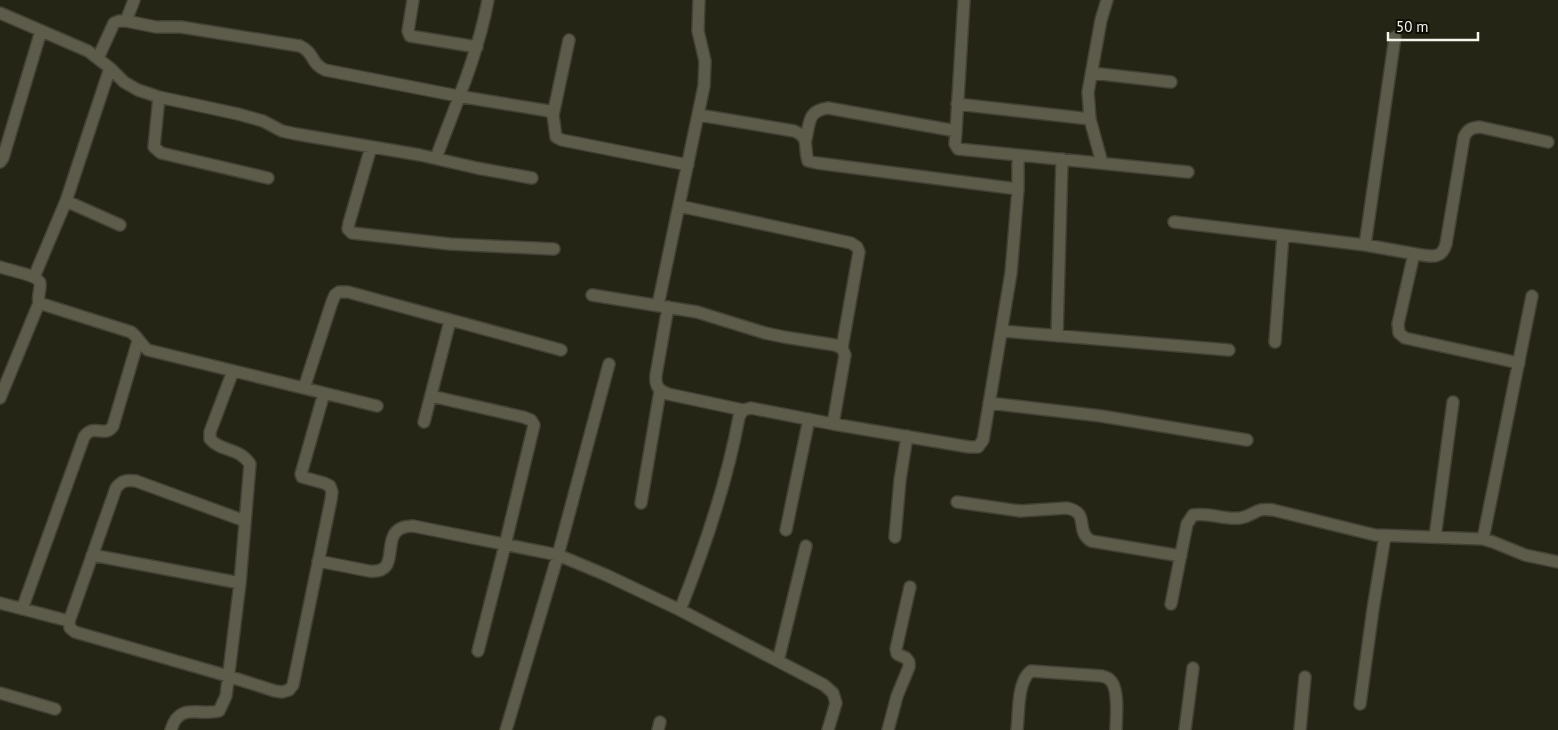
<svg xmlns="http://www.w3.org/2000/svg" width="1558" height="730" viewBox="0 0 1558 730" font-family="'PT Sans',sans-serif">
	<style>
		.lines { fill: none; stroke-linecap: round; stroke-linejoin: round }
		.street-casing { stroke: #424135; stroke-width: 14 }
		.street { stroke: #5d5c4b; stroke-width: 11 }
	</style>
	<rect width="100%" height="100%" fill="#252516"/>
	<g class="lines">
		<defs>
			<path id="street" d="M413 0 408 31 410 36 477 47
				M964 0 956 131 955 144 958 149 1188 172
				M0 13 88 51 110 68 124 82 138 90 159 97 238 114 263 121 282 131 296 134 420 155 477 168 532 178
				M126 21 134 0
				M98 58 114 23 119 21H126L156 27H181L300 46C315 53 310 63 325 70L458 96 549 111 553 115 556 137 562 140 688 165
				M1092 73 1171 82
				M159 97 154 147 161 153 268 178
				M957 104 1090 119
				M553 115 569 40
				M699 115 794 131C811 138 803 146 808 161L817 163 1018 189
				M806 139C810 121 808 111 828 108L956 131
				M371 147 349 223 348 229 352 233 450 244 554 249
				M436 158C455 106 478 55 488 0
				M0 162 3 158 41 31
				M1102 163 1090 119 1088 92 1101 20 1107 0
				M66 201 120 225
				M679 206 851 243 857 247 859 252 842 348
				M1174 222 1365 245 1410 253 1413 258 1398 324 1399 333 1405 338 1519 363
				M1365 245 1395 37
				M1410 253C1419 254 1436 260 1442 252 1444 250 1445 247 1446 244L1464 137C1468 129 1471 128 1480 127L1548 142
				M0 267C8 270 38 275 40 283 41 290 37 296 39 303L131 332C138 337 141 345 148 350L377 406
				M34 277 66 201 110 68
				M592 295 697 312 765 333 784 337 835 345 842 348 845 355 833 424
				M658 305 704 86 705 61 698 31 699 0
				M668 307 656 375C655 386 658 390 668 394L743 410
				M1002 331 1229 350
				M1057 336 1062 159
				M1275 342 1283 235
				M304 388 332 302 335 295 339 292H348L561 350
				M431 396 523 417 531 420 534 425 505 545 478 651
				M0 398 39 303
				M989 403 1101 416 1247 440
				M424 422 450 321
				M957 502 1020 511 1067 508C1091 513 1074 530 1091 541L1181 556
				M641 503 660 391
				M245 521 136 481C127 480 122 480 116 488L72 613 69 621 70 628 75 632 228 676 275 691 282 692 289 690 293 685 331 500 332 492 330 486 324 483 302 477 301 474 324 393
				M786 530 809 419
				M895 537 900 480 907 436
				M1435 537 1453 402
				M1483 539 1532 296
				M92 555 240 583
				M318 561 369 571C407 575 373 526 413 526L558 555 606 575 680 610 824 685 833 693 836 703 828 730
				M0 603 69 621
				M1171 604 1187 524 1193 515C1209 512 1224 520 1240 518 1255 516 1254 507 1273 510L1375 535 1483 539 1493 542 1525 555 1558 562
				M22 609 84 437C94 422 104 439 113 426L138 341
				M680 610C705 547 727 483 739 417L743 410 751 408 833 424 969 447H978L983 440 1011 273 1018 189V156
				M778 661 806 546
				M0 693 55 709
				M1360 704 1373 609 1385 536
				M171 730C179 702 198 716 219 711L226 696 240 583 250 464C239 447 221 452 210 439V432L233 371
				M506 730 558 555 609 364
				M658 730 660 722
				M888 730 897 696 909 667V662L906 658 897 654 896 649 910 587
				M1017 730C1019 714 1017 681 1031 671L1102 676C1104 677 1107 677 1109 679 1120 687 1116 718 1116 730
				M1185 730 1193 668
				M1300 730 1305 677"/>
		</defs>
		<use href="#street" class="street-casing"/>
		<use href="#street" class="street"/>
	</g>
	<path d="M1388 32v8h90v-8" fill="none" stroke="#f5f5eb" stroke-width="2.5"/>
	<text x="1396" y="32" font-size="15" fill="#f5f5eb" stroke="#0e0d07" stroke-width="4" paint-order="stroke">50 m</text>
</svg>
